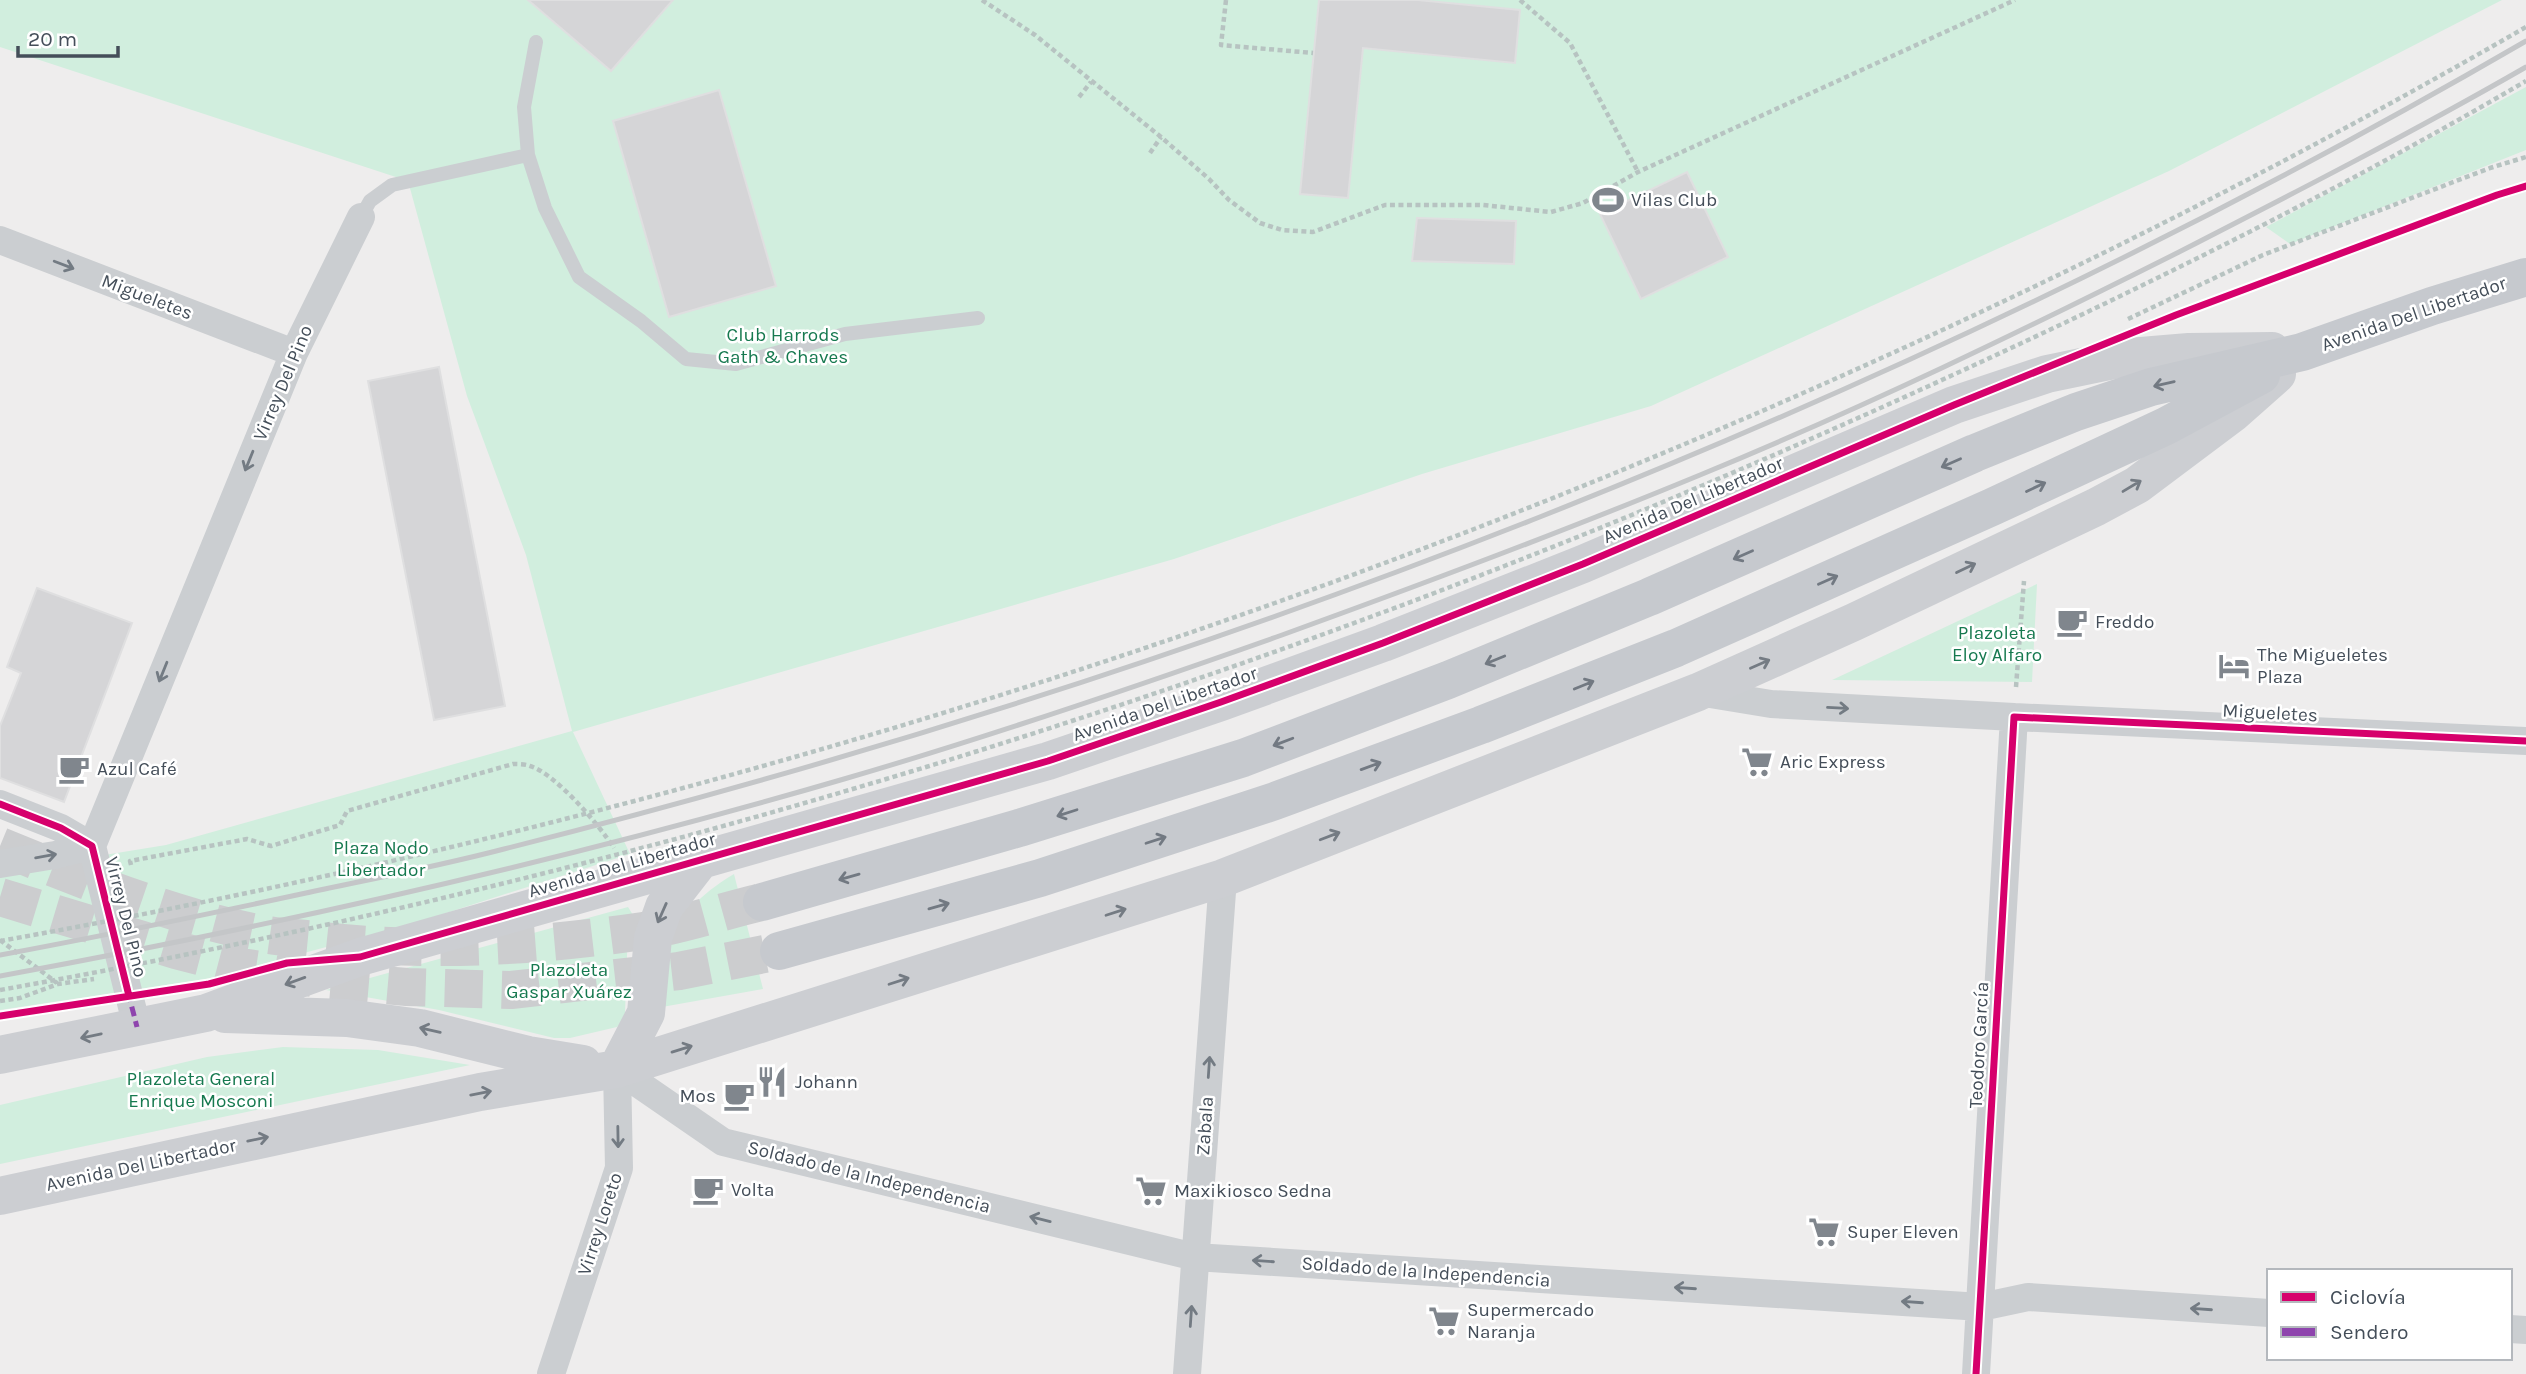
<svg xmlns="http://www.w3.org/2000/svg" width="2526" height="1374" viewBox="0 0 2526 1374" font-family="Karla,sans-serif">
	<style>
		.green { fill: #d1eede }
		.building { fill: #d5d5d7; stroke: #dfdfe0; stroke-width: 2 }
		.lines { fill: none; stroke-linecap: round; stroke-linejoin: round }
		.primary-tunnel { stroke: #cccdcf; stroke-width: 38; stroke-dasharray: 38 19; stroke-linecap: butt }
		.path { stroke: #b7c3c1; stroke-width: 4.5; stroke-dasharray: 5 3.5; stroke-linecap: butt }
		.lane { stroke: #cbced1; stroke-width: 14 }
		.street { stroke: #cbced1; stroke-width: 28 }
		.secondary { stroke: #ccced2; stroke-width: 38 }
		.primary { stroke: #c6c9ce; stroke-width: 38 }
		.rail { stroke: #c4c6c8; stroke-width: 5 }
		.path-bridge { stroke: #b7c3c1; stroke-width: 4.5; stroke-dasharray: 5 3.5; stroke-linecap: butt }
		.quiet { stroke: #8e44ad; stroke-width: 5; stroke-dasharray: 10 5; stroke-linecap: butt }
		.cycleway-casing { stroke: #fff; stroke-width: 11 }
		.cycleway { stroke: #d6006c; stroke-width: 7 }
		.oneway { stroke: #737b83 }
		.oneway2 { stroke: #727982 }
		.oneway3 { stroke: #747b83 }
		.labels { text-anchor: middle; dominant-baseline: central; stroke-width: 5; stroke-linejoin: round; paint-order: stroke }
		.poi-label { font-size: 19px; fill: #444e59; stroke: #fff; text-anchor: start }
		.street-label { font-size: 19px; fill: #444e59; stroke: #fff }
		.park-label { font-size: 19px; fill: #16794f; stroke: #fff }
	</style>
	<rect width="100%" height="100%" fill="#eeeded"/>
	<path class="green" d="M0 0H2502L2169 171 1651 406 1422 474 1174 559 573 732 630 854 409 925 206 979 0 1010V872L166 845 572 731 526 555 467 396 408 181 0 47Z
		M2526 87V150L2290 244 2266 227Z
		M2037 584 2032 682 1832 680Z
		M734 874 763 989 662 1007C665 986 665 961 671 941 679 913 710 888 734 874Z
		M628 907 633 915 628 927 625 1013 622 1021 617 1027 570 1038H554L439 1010 326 990Z
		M283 1047 378 1050 470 1065 0 1164V1105L207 1057Z"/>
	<path class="building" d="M528 0H673L611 71Z
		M1319 0H1418L1520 10 1515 63 1363 48 1348 198 1300 194Z
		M719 90 776 286 669 317 613 121Z
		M1687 172 1728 257 1641 299 1600 214Z
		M1417 218 1516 221 1514 264 1412 261Z
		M439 367 505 706 434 720 368 381Z
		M37 588 132 623 64 802 0 778V726L21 673 7 667Z"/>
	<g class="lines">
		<path class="primary-tunnel" d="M0 846C82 880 175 917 262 934 279 937 297 938 315 940 424 953 534 947 643 931 683 925 723 911 762 902
			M0 897 176 950 241 967 326 980 407 987 511 990 679 971 779 951"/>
		<path class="path" d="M982 0 1035 35 1161 137 1209 179 1229 200 1260 223 1282 230 1313 232 1385 205H1483L1551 212 1583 203 1638 172 2015 0
			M1226 0 1221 45 1313 53
			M1520 0 1570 43 1638 172
			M1079 97 1091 82
			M1150 153 1161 137
			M2128 319 2263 255 2490 168 2526 157
			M2016 687 2024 581
			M131 865 130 861 247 839 271 846 340 825 347 811 513 764C518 764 525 764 530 766 555 773 600 826 614 848
			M0 940 57 983
			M0 1001 20 998 58 984 94 979"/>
		<path class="lane" d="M536 42 524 107 528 155 545 208 579 277 641 321 686 359 736 364 845 334 978 318
			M361 217 370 201 392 185 528 155"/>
		<path class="street" d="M0 240 294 353
			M1698 692 1771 704 2014 717 2526 741
			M0 804 61 828 92 846
			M0 864 55 855 92 846
			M137 1027 92 846 294 353 361 217
			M617 1069 723 1142 1195 1257 1981 1307 2028 1297 2269 1313
			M2510 1329 2526 1330
			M551 1374 619 1168 617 1069
			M1187 1374 1223 878
			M1976 1374 2014 717"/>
		<path class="secondary" d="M225 1014 347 1018 420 1028 528 1055 583 1064
			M0 1055 206 1013 360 957 1048 761 1221 702 1383 643 1583 564 1954 405 2047 374 2129 357 2189 352 2272 351
			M617 1069 646 1013 653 938 664 907 702 858
			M0 1196 480 1092 617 1069 1223 878 1698 692 1854 622 2096 507 2137 485 2233 413 2277 374"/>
		<path class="primary" d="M762 902 1019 828 1243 758 1448 680 1649 597 1975 453 2076 412 2151 387 2302 352 2432 306 2526 277
			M779 951 1040 878 1275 801 1481 725 1676 648 1992 507 2166 426 2261 375"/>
		<path class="rail" d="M0 955C102 936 204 915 306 893 372 879 439 866 504 849 1208 672 1898 406 2526 41
			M0 976C284 924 567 860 844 779 992 736 1138 686 1282 635 1423 584 1562 532 1700 475 1863 408 2022 331 2179 252 2296 192 2413 132 2526 67"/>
		<path class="path-bridge" d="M0 941C881 784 1750 475 2526 27
			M0 990C656 873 1291 675 1898 400 2112 303 2323 200 2526 81"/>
		<path class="quiet" d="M128 992 137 1027"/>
		<defs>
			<path id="cycleway" d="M0 804 61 828 92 846 129 996
				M0 1016 209 984 287 963 360 957 1048 761 1221 702 1383 643 1583 564 1954 405 2176 315 2497 195 2526 186
				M1976 1374 2014 717 2526 741"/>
		</defs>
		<use href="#cycleway" class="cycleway-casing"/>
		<use href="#cycleway" class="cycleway"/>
	</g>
	<defs><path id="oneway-shaft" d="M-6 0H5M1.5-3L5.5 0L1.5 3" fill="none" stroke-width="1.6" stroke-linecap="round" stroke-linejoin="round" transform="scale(1.75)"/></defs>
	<g class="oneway">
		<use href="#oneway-shaft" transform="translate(64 265) rotate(21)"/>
		<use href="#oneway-shaft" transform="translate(249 461) rotate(112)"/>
		<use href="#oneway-shaft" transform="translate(163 672) rotate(112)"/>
		<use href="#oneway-shaft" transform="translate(1838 708) rotate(3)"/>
		<use href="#oneway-shaft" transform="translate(46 856) rotate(-10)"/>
		<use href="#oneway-shaft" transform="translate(1209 1067) rotate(-86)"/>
		<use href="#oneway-shaft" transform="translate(618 1137) rotate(89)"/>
		<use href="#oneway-shaft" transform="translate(1040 1219) rotate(-166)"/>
		<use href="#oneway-shaft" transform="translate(1263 1261) rotate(-176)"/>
		<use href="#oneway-shaft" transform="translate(1685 1288) rotate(-176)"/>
		<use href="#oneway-shaft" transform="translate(1912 1302) rotate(-176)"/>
		<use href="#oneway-shaft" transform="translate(2201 1309) rotate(-176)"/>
		<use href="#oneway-shaft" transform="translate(1191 1316) rotate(-86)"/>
	</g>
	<g class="oneway2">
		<use href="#oneway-shaft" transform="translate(2164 384) rotate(167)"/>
		<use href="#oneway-shaft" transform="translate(1951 463) rotate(156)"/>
		<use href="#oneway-shaft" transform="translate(2036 487) rotate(-25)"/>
		<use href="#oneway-shaft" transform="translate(1743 555) rotate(156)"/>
		<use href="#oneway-shaft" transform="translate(1828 580) rotate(-24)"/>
		<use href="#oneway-shaft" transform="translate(1495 660) rotate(158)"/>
		<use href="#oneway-shaft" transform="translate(1584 685) rotate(-22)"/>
		<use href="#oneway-shaft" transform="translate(1283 742) rotate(159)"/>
		<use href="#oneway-shaft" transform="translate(1371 766) rotate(-20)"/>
		<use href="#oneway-shaft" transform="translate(1067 813) rotate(162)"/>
		<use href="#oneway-shaft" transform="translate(1156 840) rotate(-18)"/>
		<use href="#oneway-shaft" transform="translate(849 877) rotate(164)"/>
		<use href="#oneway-shaft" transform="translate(939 906) rotate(-16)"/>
	</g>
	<g class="oneway3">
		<use href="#oneway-shaft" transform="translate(2132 486) rotate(-31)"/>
		<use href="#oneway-shaft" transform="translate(1966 568) rotate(-26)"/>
		<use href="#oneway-shaft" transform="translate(1760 664) rotate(-24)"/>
		<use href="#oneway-shaft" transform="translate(1330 836) rotate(-21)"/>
		<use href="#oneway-shaft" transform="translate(1116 912) rotate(-18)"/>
		<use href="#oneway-shaft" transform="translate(662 913) rotate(114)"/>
		<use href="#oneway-shaft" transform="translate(295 981) rotate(160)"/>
		<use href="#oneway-shaft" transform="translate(899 981) rotate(-18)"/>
		<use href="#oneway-shaft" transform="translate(430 1030) rotate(-167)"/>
		<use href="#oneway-shaft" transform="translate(91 1036) rotate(168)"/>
		<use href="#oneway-shaft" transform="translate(682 1049) rotate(-17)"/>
		<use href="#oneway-shaft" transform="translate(481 1093) rotate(-11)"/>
		<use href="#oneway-shaft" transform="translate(258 1139) rotate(-12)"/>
	</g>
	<defs>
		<symbol id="stadium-bare" viewBox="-9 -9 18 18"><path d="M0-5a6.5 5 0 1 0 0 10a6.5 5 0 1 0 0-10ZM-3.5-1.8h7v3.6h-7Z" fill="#80868d" stroke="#fff" stroke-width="2.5" paint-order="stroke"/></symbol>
		<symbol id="cafe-bare" viewBox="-9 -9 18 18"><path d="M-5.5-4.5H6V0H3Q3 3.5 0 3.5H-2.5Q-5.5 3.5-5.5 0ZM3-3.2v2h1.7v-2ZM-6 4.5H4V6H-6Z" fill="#80868d" stroke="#fff" stroke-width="2.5" paint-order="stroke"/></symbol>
		<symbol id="hotel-bare" viewBox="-9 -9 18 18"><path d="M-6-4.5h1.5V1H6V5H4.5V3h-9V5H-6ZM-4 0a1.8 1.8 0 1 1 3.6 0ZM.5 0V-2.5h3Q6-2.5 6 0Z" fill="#80868d" stroke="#fff" stroke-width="2.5" paint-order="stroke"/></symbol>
		<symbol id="supermarket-bare" viewBox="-9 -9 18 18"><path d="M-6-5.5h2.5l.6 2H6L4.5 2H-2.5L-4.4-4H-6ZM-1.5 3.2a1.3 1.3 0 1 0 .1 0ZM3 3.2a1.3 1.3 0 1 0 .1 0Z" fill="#80868d" stroke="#fff" stroke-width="2.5" paint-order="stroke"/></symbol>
		<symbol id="restaurant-bare" viewBox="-9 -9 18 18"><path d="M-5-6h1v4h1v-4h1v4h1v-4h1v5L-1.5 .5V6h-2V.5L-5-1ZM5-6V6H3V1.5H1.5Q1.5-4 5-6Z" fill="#80868d" stroke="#fff" stroke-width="2.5" paint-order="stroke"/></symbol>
	</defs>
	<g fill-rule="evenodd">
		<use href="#stadium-bare" x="1586" y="178" width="44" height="44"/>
		<use href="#cafe-bare" x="2050" y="600" width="44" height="44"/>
		<use href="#hotel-bare" x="2212" y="644" width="44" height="44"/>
		<use href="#supermarket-bare" x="1735" y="740" width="44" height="44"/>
		<use href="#cafe-bare" x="52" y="747" width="44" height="44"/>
		<use href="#restaurant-bare" x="750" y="1060" width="44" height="44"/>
		<use href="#cafe-bare" x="717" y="1074" width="44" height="44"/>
		<use href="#cafe-bare" x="686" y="1168" width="44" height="44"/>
		<use href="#supermarket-bare" x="1129" y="1169" width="44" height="44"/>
		<use href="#supermarket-bare" x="1802" y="1210" width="44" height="44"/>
		<use href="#supermarket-bare" x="1422" y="1299" width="44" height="44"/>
	</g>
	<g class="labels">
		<g class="poi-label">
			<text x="1631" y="200">Vilas Club</text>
			<text x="2095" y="622">Freddo</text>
			<text x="2257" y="655">The Migueletes<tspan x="2257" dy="22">Plaza</tspan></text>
			<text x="1780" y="762">Aric Express</text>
			<text x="97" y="769">Azul Café</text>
			<text x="795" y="1082">Johann</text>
			<text x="716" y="1096" text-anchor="end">Mos</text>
			<text x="731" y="1190">Volta</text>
			<text x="1174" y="1191">Maxikiosco Sedna</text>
			<text x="1847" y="1232">Super Eleven</text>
			<text x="1467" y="1310">Supermercado<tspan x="1467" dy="22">Naranja</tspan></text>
		</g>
		<g class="street-label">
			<text transform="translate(147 297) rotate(21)">Migueletes</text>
			<text transform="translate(2414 314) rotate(-19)">Avenida Del Libertador</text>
			<text transform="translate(283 383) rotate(-67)">Virrey Del Pino</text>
			<text transform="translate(1693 500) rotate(-23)">Avenida Del Libertador</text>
			<text transform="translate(1165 704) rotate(-19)">Avenida Del Libertador</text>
			<text transform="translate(2270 713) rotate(3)">Migueletes</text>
			<text transform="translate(622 865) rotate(-16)">Avenida Del Libertador</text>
			<text transform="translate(126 917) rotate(76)">Virrey Del Pino</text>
			<text transform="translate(1979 1045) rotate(-87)">Teodoro García</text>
			<text transform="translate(1205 1126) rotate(-86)">Zabala</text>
			<text transform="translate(141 1165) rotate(-12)">Avenida Del Libertador</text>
			<text transform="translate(869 1177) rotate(14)">Soldado de la Independencia</text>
			<text transform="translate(600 1224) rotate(-72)">Virrey Loreto</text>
			<text transform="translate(1426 1272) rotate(4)">Soldado de la Independencia</text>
		</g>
		<g class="park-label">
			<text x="783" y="335">Club Harrods<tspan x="783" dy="22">Gath &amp; Chaves</tspan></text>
			<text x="1997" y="633">Plazoleta<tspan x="1997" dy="22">Eloy Alfaro</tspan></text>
			<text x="381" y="848">Plaza Nodo<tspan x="381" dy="22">Libertador</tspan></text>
			<text x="569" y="970">Plazoleta<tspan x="569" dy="22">Gaspar Xuárez</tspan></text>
			<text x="201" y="1079">Plazoleta General<tspan x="201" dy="22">Enrique Mosconi</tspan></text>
		</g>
	</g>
	<rect x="2267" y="1269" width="245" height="91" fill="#ffffff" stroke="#b4b8bd" stroke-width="2"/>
	<rect x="2281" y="1292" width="35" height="10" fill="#d6006c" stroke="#b4b8bd" stroke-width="2"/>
	<text x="2330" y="1304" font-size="21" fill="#444e59">Ciclovía</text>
	<rect x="2281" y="1327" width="35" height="10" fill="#8e44ad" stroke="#b4b8bd" stroke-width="2"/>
	<text x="2330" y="1339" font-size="21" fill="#444e59">Sendero</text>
	<path d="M18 46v10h100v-10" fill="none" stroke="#444e59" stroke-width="3.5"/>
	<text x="28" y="46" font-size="21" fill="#444e59" stroke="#ffffff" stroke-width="5" paint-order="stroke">20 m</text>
</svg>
